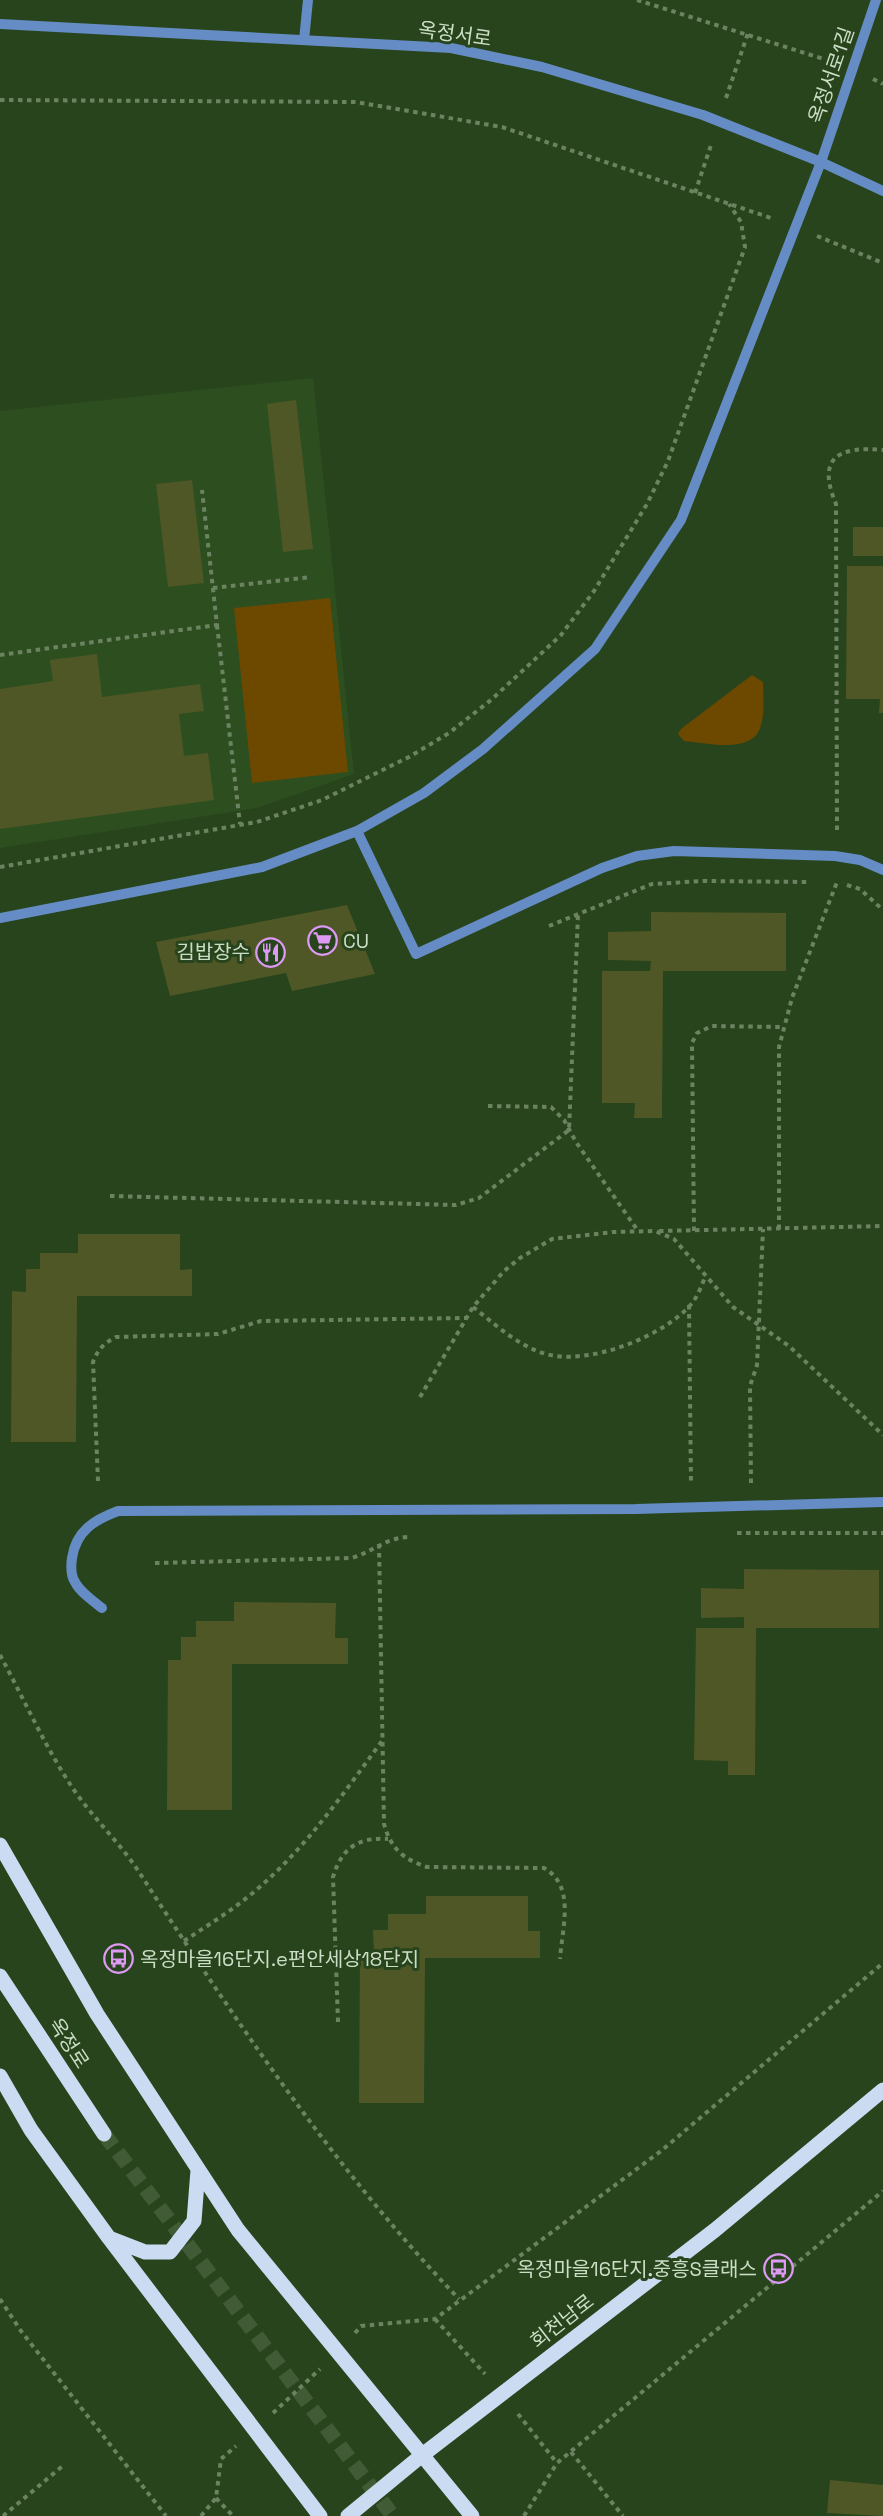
<svg xmlns="http://www.w3.org/2000/svg" width="883" height="2516" viewBox="0 0 883 2516" font-family="'Space Grotesk','Noto Sans KR',sans-serif">
	<style>
		.built { fill: #2d4e1f }
		.green { fill: #6d4900 }
		.building { fill: #4f5726 }
		.lines { fill: none; stroke-linecap: round; stroke-linejoin: round }
		.major-tunnel { stroke: #415b36; stroke-width: 15; stroke-dasharray: 15 8; stroke-linecap: butt }
		.path { stroke: #6c8362; stroke-width: 4; stroke-dasharray: 4.5 4.5; stroke-linecap: butt }
		.minor { stroke: #658cc4; stroke-width: 10 }
		.major { stroke: #cbdbf2; stroke-width: 15 }
		.labels { text-anchor: middle; dominant-baseline: central; stroke-width: 6; stroke-linejoin: round; paint-order: stroke }
		.street-label { font-size: 20px; fill: #ccddc6; stroke: #28441c }
		.poi-label { font-size: 20px; fill: #ccddc6; stroke: #28441c; text-anchor: start }
	</style>
	<rect width="100%" height="100%" fill="#28441c"/>
	<path class="built" d="M313 378 354 774 257 808 0 848V411Z"/>
	<path class="green" d="M330 598 348 772 252 783 234 608Z
		M752 675 763 682C763 695 765 712 761 725 754 755 707 743 684 741L678 734 681 729Z"/>
	<path class="building" d="M296 400 313 549 283 552 267 404Z
		M192 480 204 583 168 587 156 484Z
		M853 527H883V556H853Z
		M847 566H883V713H879L880 699H846Z
		M97 654 102 697 200 684 204 711 179 714 184 756 208 753 214 800 0 829V689L53 681 50 660Z
		M347 905 375 974 292 991 286 973 170 996 156 942Z
		M651 912 786 913V971H663L662 1118H634L635 1103H602V971H650L651 961 608 960V932L651 931Z
		M78 1234H180V1270L192 1269V1296H77L76 1442H11L12 1291 26 1292V1269H40V1253H78Z
		M744 1569 879 1570V1628H756L755 1775H728V1761L694 1760 696 1628H744V1617L701 1618V1588L744 1589Z
		M234 1602 336 1603 335 1638H348V1664H232V1810H167L168 1660H181V1637H196V1621H234Z
		M426 1896H528V1931H540V1958H425L424 2103H359L360 1953H374L373 1930H388V1914H426Z
		M830 2480 883 2485V2516L827 2513Z"/>
	<g class="lines">
		<path class="major-tunnel" d="M104 2134 393 2516"/>
		<path class="path" d="M637 0 830 61
			M873 79 883 84
			M726 98 748 33
			M0 100 356 102 502 127 774 219
			M695 193 712 142
			M817 236 883 263
			M213 588 311 577
			M217 625 240 824
			M0 655 217 625 202 490
			M837 830 836 504C816 457 839 446 883 450
			M0 867 257 822 322 800 409 757 449 733 491 700 561 635 594 591 647 504 668 461 745 247 741 222 729 204
			M847 885 860 889 883 910
			M549 926 652 884 704 881 807 882
			M488 1106 551 1107 564 1120 576 1142 638 1231
			M110 1196 456 1205 479 1198 569 1130 578 915
			M779 1229V1047L792 998 837 882
			M659 1231 883 1226
			M694 1231 692 1043 697 1033 712 1026 783 1027
			M689 1305 691 1484
			M473 1307C496 1325 518 1346 546 1354 589 1366 666 1336 693 1302 698 1295 702 1285 705 1277
			M420 1397 473 1307 504 1271 520 1258 552 1239 613 1232 655 1231 674 1239 733 1307 789 1346 883 1435
			M98 1481 93 1362C98 1349 104 1343 116 1337L218 1334 261 1321 467 1318
			M751 1483 750 1386 757 1365 763 1229
			M737 1533H883
			M379 1544 384 1824C391 1849 403 1859 427 1867L544 1868C576 1886 562 1928 560 1959
			M155 1563 352 1558C372 1552 386 1538 408 1537
			M0 1655C24 1699 46 1749 74 1790 94 1819 120 1843 139 1872 236 2021 335 2170 459 2299
			M184 1941C208 1925 233 1910 255 1891 306 1848 343 1794 382 1741
			M338 2022 333 1877C342 1847 359 1837 388 1839
			M0 2299 21 2331 166 2516
			M435 2319 485 2374
			M355 2333 361 2326 435 2319 661 2151 883 1963
			M273 2413 320 2369
			M518 2414 557 2463
			M571 2452 623 2516
			M216 2498 233 2516
			M3 2516 65 2464
			M201 2516 216 2498 221 2459 236 2446
			M524 2516 557 2463 883 2191"/>
		<path class="minor" d="M0 24 451 48 542 67 703 115 821 162 883 191
			M304 40 308 0
			M357 831 416 954 602 868 637 856 674 851 835 856 860 860 883 870
			M0 918 262 867 357 831 424 793 483 749 595 649 681 520 821 162 876 0
			M102 1608C93 1601 80 1592 75 1582 71 1576 71 1565 72 1558 76 1531 94 1520 118 1511L636 1509 883 1502"/>
		<path class="major" d="M0 1845 97 2014 238 2230 472 2516
			M0 1976 104 2134
			M0 2076 31 2130 109 2238 320 2516
			M109 2238 145 2252H170L194 2221 198 2170
			M348 2516 421 2456 715 2230 883 2090"/>
	</g>
	<defs>
		<symbol id="supermarket-ring" viewBox="-11 -11 22 22"><circle r="9.5" fill="#28441c" stroke="#dd99f3" stroke-width="1.5"/><path d="M-6-5.5h2.5l.6 2H6L4.5 2H-2.5L-4.4-4H-6ZM-1.5 3.2a1.3 1.3 0 1 0 .1 0ZM3 3.2a1.3 1.3 0 1 0 .1 0Z" fill="#dd99f3"/></symbol>
		<symbol id="restaurant-ring" viewBox="-11 -11 22 22"><circle r="9.5" fill="#28441c" stroke="#dd99f3" stroke-width="1.5"/><path d="M-5-6h1v4h1v-4h1v4h1v-4h1v5L-1.5 .5V6h-2V.5L-5-1ZM5-6V6H3V1.5H1.5Q1.5-4 5-6Z" fill="#dd99f3"/></symbol>
		<symbol id="bus-ring" viewBox="-11 -11 22 22"><circle r="9.5" fill="#28441c" stroke="#dd99f3" stroke-width="1.5"/><path d="M-5-6H5V4H4V6H2V4H-2V6H-4V4H-5ZM-3.5-4V0h7V-4ZM-3.5 1.2v1.5H-2V1.2ZM2 1.2v1.5H3.5V1.2Z" fill="#dd99f3"/></symbol>
	</defs>
	<g fill-rule="evenodd">
		<use href="#supermarket-ring" x="306" y="924" width="33" height="33"/>
		<use href="#restaurant-ring" x="254" y="936" width="33" height="33"/>
		<use href="#bus-ring" x="102" y="1942" width="33" height="33"/>
		<use href="#bus-ring" x="762" y="2252" width="33" height="33"/>
	</g>
	<g class="labels">
		<g class="street-label">
			<text transform="translate(455 34) rotate(8)">옥정서로</text>
			<text transform="translate(831 75) rotate(-71)">옥정서로1길</text>
			<text transform="translate(69 2043) rotate(57)">옥정로</text>
			<text transform="translate(562 2321) rotate(-38)">회천남로</text>
		</g>
		<g class="poi-label">
			<text x="343" y="941">CU</text>
			<text x="250" y="952" text-anchor="end">김밥장수</text>
			<text x="140" y="1959">옥정마을16단지.e편안세상18단지</text>
			<text x="757" y="2269" text-anchor="end">옥정마을16단지.중흥S클래스</text>
		</g>
	</g>
</svg>
